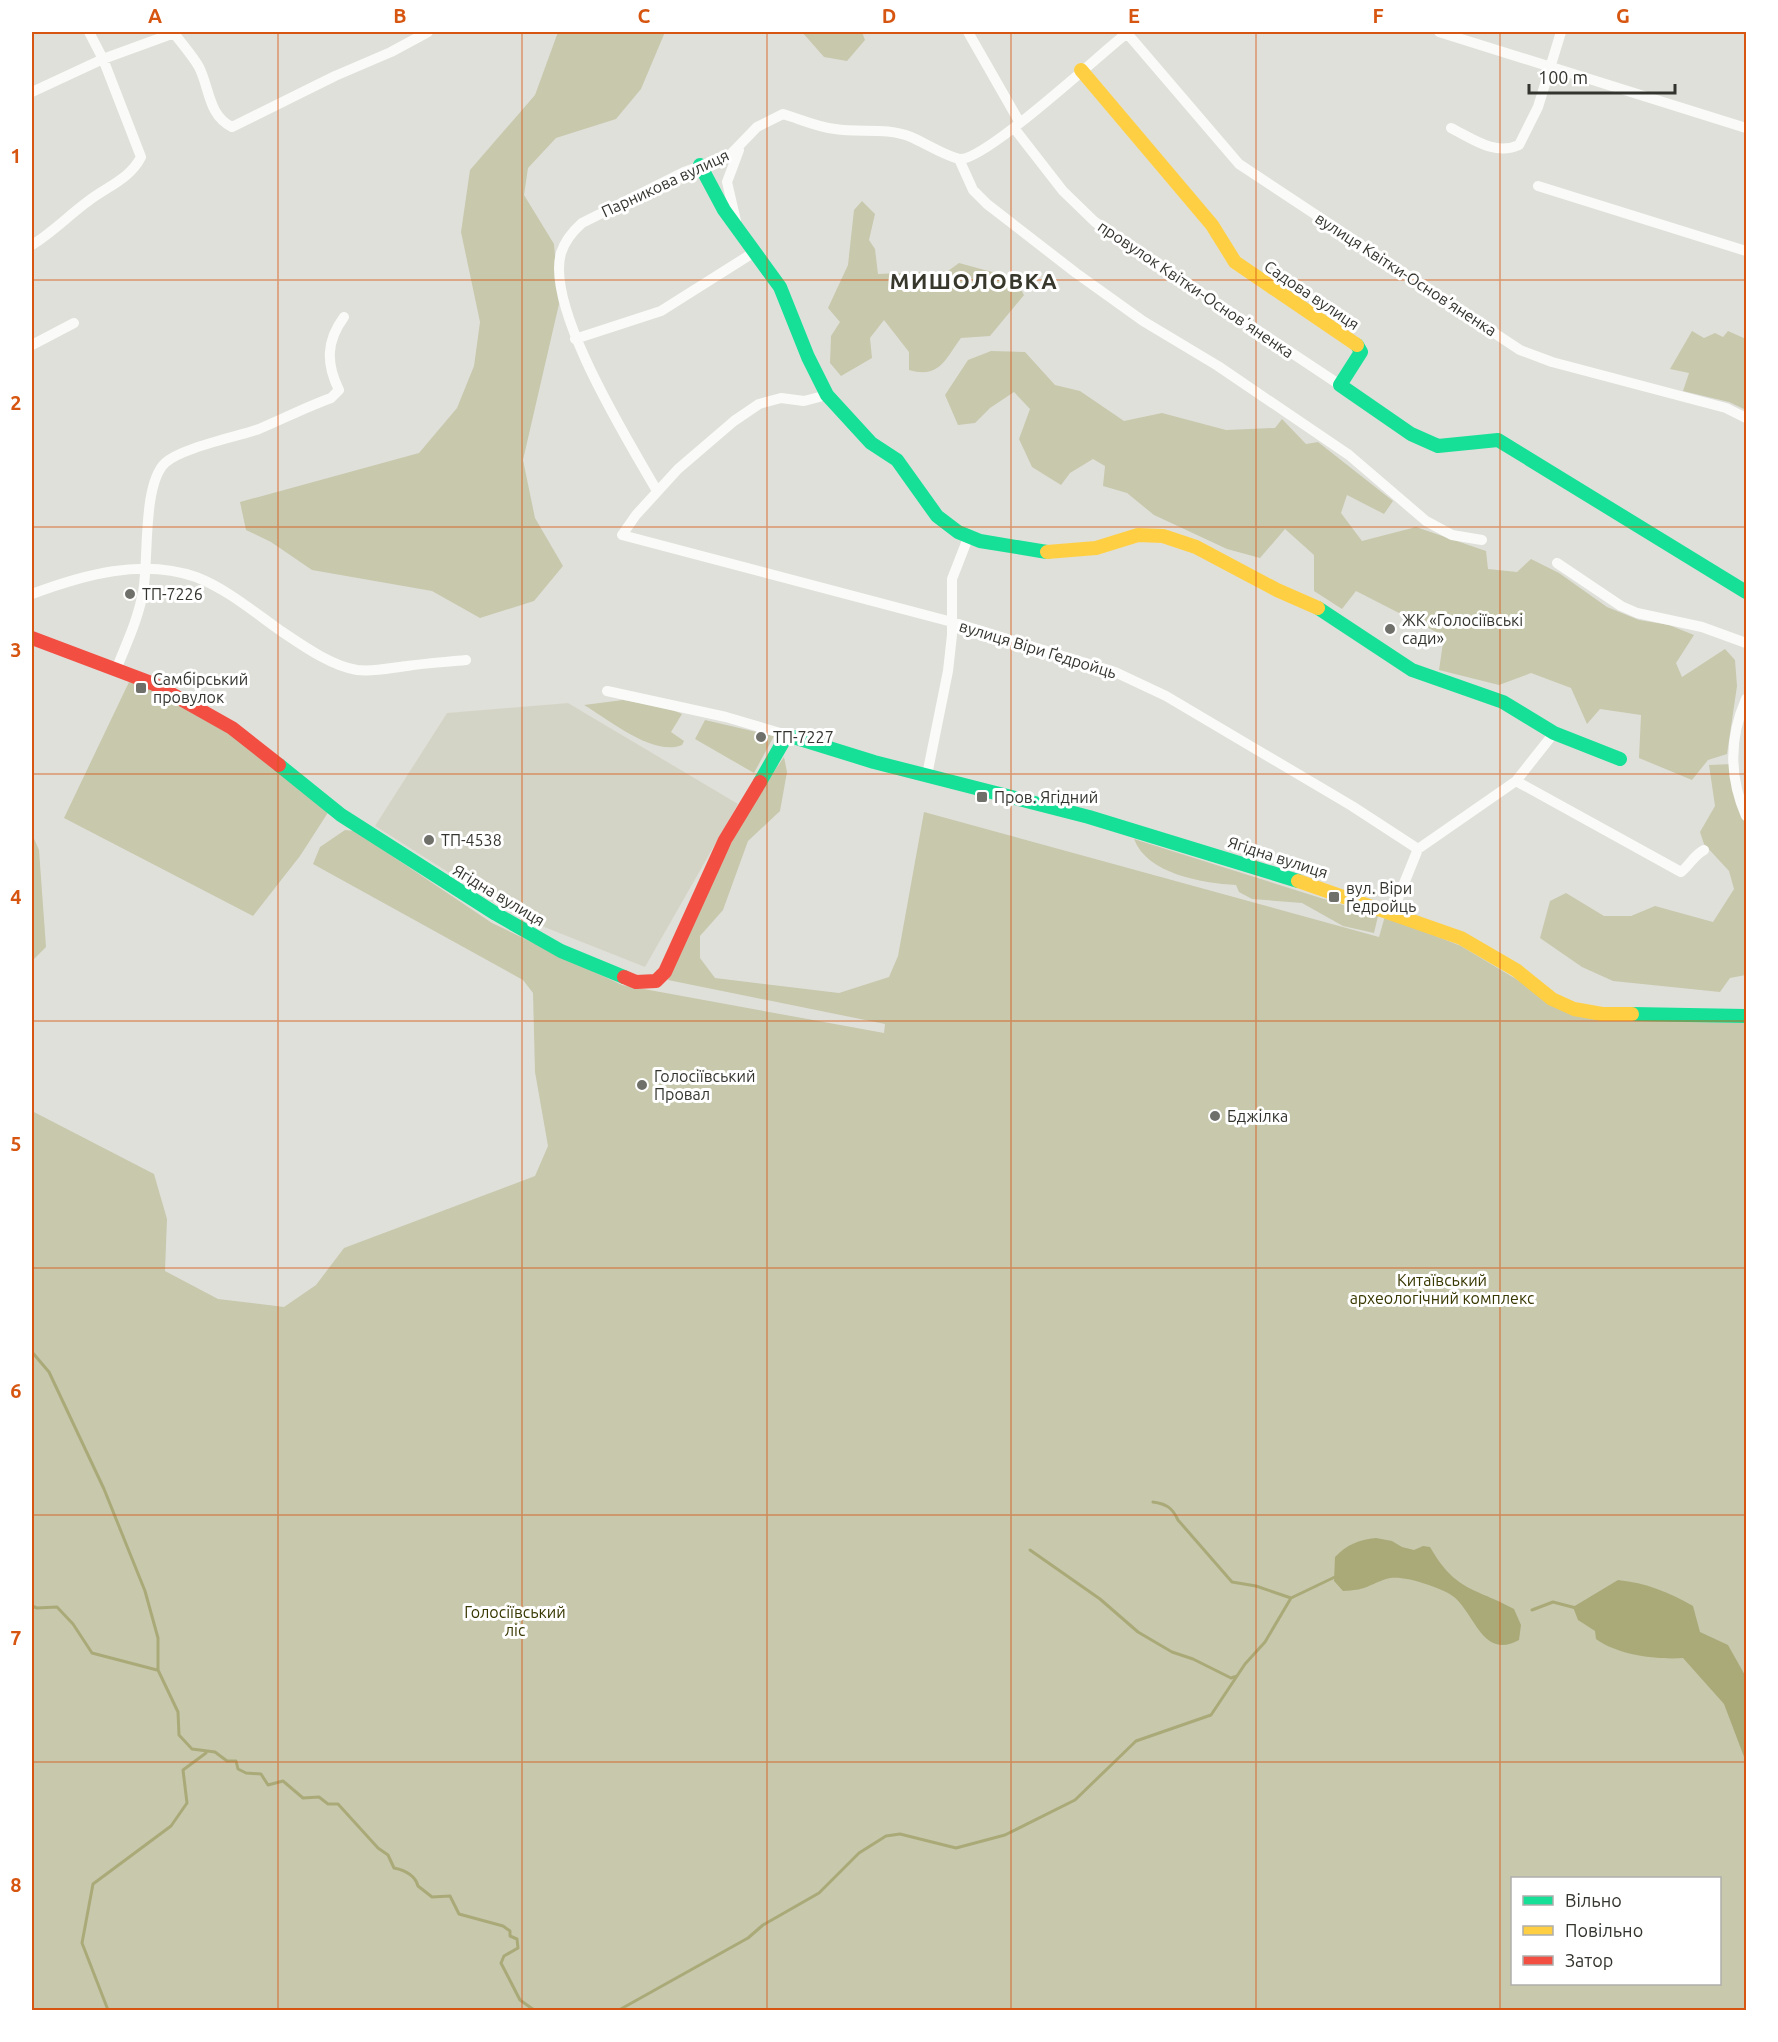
<svg xmlns="http://www.w3.org/2000/svg" width="1778" height="2042" viewBox="0 0 1778 2042" font-family="Ubuntu,sans-serif">
	<style>
		.built { fill: #d4d4c6 }
		.green { fill: #c8c8ad; fill-rule: evenodd }
		.water { fill: #aaaa79 }
		.lines { fill: none; stroke-linecap: round; stroke-linejoin: round }
		.stream { stroke: #aaaa79; stroke-width: 3 }
		.street { stroke: #fafaf9; stroke-width: 10 }
		.fast { stroke: #16e098; stroke-width: 14 }
		.slow { stroke: #ffcf43; stroke-width: 14 }
		.jam { stroke: #f24e42; stroke-width: 14 }
		.grid { fill: none; stroke: #d65510; stroke-width: 1.5; stroke-opacity: 0.55 }
		.poi-dot { fill: #70706b; stroke: #fff; stroke-width: 2 }
		.labels { text-anchor: middle; dominant-baseline: central; stroke-width: 6; stroke-linejoin: round; paint-order: stroke }
		.street-label { font-size: 16px; fill: #34342f; stroke: #fff }
		.poi-label { font-size: 16px; fill: #34342f; stroke: #fff; text-anchor: start }
		.park-label { font-size: 16px; fill: #383700; stroke: #fff }
		.district-label { font-size: 22px; font-weight: bold; letter-spacing: 1.5px; fill: #37372c; stroke: #fff }
		.neatline { fill: none; stroke: #d65510; stroke-width: 2 }
		.grid-label { font-size: 20px; text-anchor: middle; font-weight: bold; fill: #d65510 }
	</style>
	<rect width="100%" height="100%" fill="#e0e0da"/>
	<path class="built" d="M568 703 738 804 645 967 519 917 375 826 447 713Z"/>
	<path class="green" d="M558 32H665L641 89 616 119 556 138 528 168 524 195 554 244 559 304 523 460 535 518 563 566 534 601 480 618 432 591 312 570 271 542 246 530 240 502 419 453 457 408 474 366 480 322 461 232 470 170 535 95Z
		M802 32H862L865 40 847 61 824 57Z
		M862 201 875 214 869 240 875 249 878 274 948 271 959 263 1014 278 1024 295 990 336 961 338C945 359 940 379 909 370V352L884 320 870 338 872 358 841 376 830 363 831 336 840 322 828 308 848 265 854 210Z
		M1692 331 1704 338 1715 333 1723 337 1728 331 1746 339V410L1729 402 1683 391 1689 373 1670 369Z
		M991 351 1025 352 1055 385 1080 391 1124 421 1162 413 1226 430 1275 428 1282 419 1306 444 1318 442 1393 501 1384 514 1347 495 1341 513 1362 541 1416 527 1486 551 1488 569 1517 572 1531 559 1559 573 1607 607 1639 620 1669 625 1694 635 1676 663 1682 677 1725 649 1735 660 1737 686 1727 754 1708 760 1692 780 1639 758 1641 715 1600 709 1587 724 1571 688 1531 673 1499 685 1439 670 1444 636 1356 591 1342 609 1314 591V555L1285 529 1260 558 1227 549 1154 515 1127 493 1103 486 1105 466 1093 459 1070 473 1061 485 1032 467 1019 439 1030 409 1014 392 990 408 975 423 958 425 945 395 968 360Z
		M129 682C200 701 271 766 329 811L300 856 253 916 64 818Z
		M623 700 668 708 682 714 671 732 684 741 682 745C654 757 609 720 584 705Z
		M705 720 774 736 754 773 695 739Z
		M784 757 787 772 780 811 748 841 723 910 700 936V958L715 978 839 993 889 977 898 956 924 812 1379 937 1385 916 1461 946 1571 1012 1746 1021V2010H32V1111L154 1174 167 1219 165 1271 218 1299 284 1307 316 1285 344 1248 535 1176 548 1146 535 1072 533 993 523 980 313 864 320 847 345 830 355 831 492 923 622 985 884 1033 885 1024 668 980 675 956 749 808ZM1512 1878H1720V1984H1512Z
		M1733 764 1746 816V975L1730 978 1720 992 1613 981 1582 967 1540 938 1550 901 1566 893 1604 916H1631L1655 906 1713 922 1734 889 1729 871 1704 844 1700 832 1715 806 1709 765Z
		M32 834 39 850 46 947 32 961Z
		M1134 839 1378 916 1374 933 1343 926 1302 903 1252 899 1239 892 1236 885C1202 883 1147 874 1134 839Z"/>
	<path class="water" d="M1376 1538 1392 1541 1402 1547 1414 1550 1423 1546 1430 1547C1456 1592 1474 1587 1514 1609L1521 1625 1519 1640C1480 1662 1474 1606 1448 1593 1433 1586 1402 1574 1386 1579 1366 1586 1367 1590 1343 1591L1334 1581 1335 1557C1348 1544 1358 1540 1376 1538Z
		M1618 1580C1646 1583 1669 1592 1693 1606L1700 1632 1728 1645 1746 1677V1762L1724 1704 1683 1658C1658 1660 1617 1655 1596 1639L1595 1631 1578 1620 1573 1607Z"/>
	<g class="lines">
		<path class="stream" d="M32 1352 49 1372 104 1489 145 1591 158 1638V1670L178 1712 179 1735 192 1749 215 1752 227 1761H236L238 1769 246 1773 261 1774 268 1785 283 1781 303 1798 319 1797 328 1804H338L378 1848 388 1855 394 1868C404 1870 415 1875 418 1886L432 1897 450 1896 459 1914 503 1926 510 1931V1936L517 1939 518 1948 504 1956 501 1963 520 2000 534 2010
			M1153 1502C1166 1504 1172 1507 1178 1520L1232 1582 1256 1586 1291 1598
			M1030 1550 1100 1599 1138 1632 1172 1652 1193 1659 1231 1678 1237 1676
			M32 1606 37 1608 57 1607 73 1624 92 1653 157 1670
			M1532 1610 1553 1602 1576 1608
			M108 2010 82 1943 93 1884 171 1826 187 1803 183 1770 206 1753
			M619 2010 748 1938 763 1925 819 1893 859 1853 886 1836 900 1834 956 1848 1005 1835 1075 1800 1136 1741 1211 1715 1245 1664 1265 1642 1291 1598 1337 1576"/>
		<path class="street" d="M968 32 1020 123
			M1126 32 1239 164 1520 350 1552 362 1726 408 1746 418
			M1439 32 1746 128
			M174 33C182 44 192 55 199 67 210 89 208 115 232 127L335 76 391 52 428 32
			M32 92 103 59 177 32
			M1014 128 1063 191 1095 222 1340 385
			M1451 128C1473 139 1495 156 1519 145L1538 107 1561 32
			M959 159 973 190 987 204 1076 273 1143 321 1218 366 1349 455 1426 521 1452 535 1482 540
			M1538 186 1746 251
			M736 221 727 182 739 150
			M32 245C53 232 68 216 87 202 106 187 130 179 141 157L103 59 89 32
			M575 339 661 311 756 251
			M32 345 74 323
			M827 395 804 401 781 398 759 404 734 421 678 469 636 515 622 535 952 622 1115 672 1166 696 1352 806 1418 849
			M657 491C629 442 545 308 561 253 565 240 573 231 582 223L684 172 729 156 757 127 783 114C800 119 817 127 835 129 861 133 886 127 911 137 923 142 951 159 961 159 988 158 1099 55 1127 33
			M1557 563 1621 606 1637 613 1702 627 1746 643
			M32 594C83 575 142 558 196 577 227 589 254 612 281 631 302 645 331 666 357 670 374 672 390 668 407 666 427 663 447 662 466 660
			M116 670C126 644 138 620 143 592 149 562 142 485 165 463 181 448 236 437 259 429 283 419 306 407 331 398L339 390C326 364 326 341 344 317
			M607 691 726 717 787 735
			M1746 699C1729 738 1729 777 1746 816
			M927 775 948 671 952 635V579L968 538
			M1516 781 1681 872C1690 865 1693 856 1704 850
			M1392 913 1418 849 1516 781 1554 733"/>
		<path class="fast" d="M700 165 724 210 780 287 808 357 827 395 871 443 897 460 937 516 958 532 980 541 1047 552
			M1357 345 1361 352 1340 385 1411 434 1438 446 1498 440 1746 592
			M1318 608 1412 670 1503 702 1554 733 1620 759
			M279 765 341 815 496 914 561 951 624 977
			M760 782 787 735 874 762 1089 817 1298 881
			M1632 1014 1746 1016"/>
		<path class="slow" d="M1081 70 1212 225 1235 262 1357 345
			M1047 552 1096 548 1138 535 1163 536 1196 547 1277 590 1318 608
			M1298 881 1461 938 1516 970 1552 999 1574 1009 1602 1014H1632"/>
		<path class="jam" d="M32 638 154 684 232 728 279 765
			M624 977 636 982 656 981 665 972 725 840 760 782"/>
	</g>
	<path class="grid" d="M278 32V2010M522 32V2010M767 32V2010M1011 32V2010M1256 32V2010M1500 32V2010M32 280H1746M32 527H1746M32 774H1746M32 1021H1746M32 1268H1746M32 1515H1746M32 1762H1746"/>
	<g class="poi-dot">
		<circle cx="130" cy="594" r="6"/>
		<circle cx="1390" cy="629" r="6"/>
		<rect x="135" y="682" width="12" height="12" rx="3"/>
		<circle cx="761" cy="737" r="6"/>
		<rect x="976" y="791" width="12" height="12" rx="3"/>
		<circle cx="429" cy="840" r="6"/>
		<rect x="1328" y="891" width="12" height="12" rx="3"/>
		<circle cx="642" cy="1085" r="6"/>
		<circle cx="1215" cy="1116" r="6"/>
	</g>
	<g class="labels">
		<g class="street-label">
			<text transform="translate(665 183) rotate(-25)">Парникова вулиця</text>
			<text transform="translate(1406 274) rotate(33)">вулиця Квітки-Основ’яненка</text>
			<text transform="translate(1196 289) rotate(34)">провулок Квітки-Основʼяненка</text>
			<text transform="translate(1312 295) rotate(34)">Садова вулиця</text>
			<text transform="translate(1038 649) rotate(17)">вулиця Віри Ґедройць</text>
			<text transform="translate(1278 857) rotate(18)">Ягідна вулиця</text>
			<text transform="translate(499 895) rotate(31)">Ягідна вулиця</text>
		</g>
		<g class="poi-label">
			<text x="142" y="594">ТП-7226</text>
			<text x="1402" y="620">ЖК «Голосіївські<tspan x="1402" dy="18">сади»</tspan></text>
			<text x="153" y="679">Самбірський<tspan x="153" dy="18">провулок</tspan></text>
			<text x="773" y="737">ТП-7227</text>
			<text x="994" y="797">Пров. Ягідний</text>
			<text x="441" y="840">ТП-4538</text>
			<text x="1346" y="888">вул. Віри<tspan x="1346" dy="18">Ґедройць</tspan></text>
			<text x="654" y="1076">Голосіївський<tspan x="654" dy="18">Провал</tspan></text>
			<text x="1227" y="1116">Бджілка</text>
		</g>
		<g class="park-label">
			<text x="1442" y="1280">Китаївський<tspan x="1442" dy="18">археологічний комплекс</tspan></text>
			<text x="515" y="1612">Голосіївський<tspan x="515" dy="18">ліс</tspan></text>
		</g>
		<g class="district-label">
			<text x="974" y="280">МИШОЛОВКА</text>
		</g>
	</g>
	<rect width="1778" height="2042" fill="none" stroke="#ffffff" stroke-width="66"/>
	<rect x="1511" y="1877" width="210" height="108" fill="#ffffff" stroke="#aeaeac" stroke-width="1.5"/>
	<rect x="1523" y="1896" width="30" height="9" fill="#16e098" stroke="#aeaeac" stroke-width="1.5"/>
	<text x="1565" y="1907" font-size="18" fill="#34342f">Вільно</text>
	<rect x="1523" y="1926" width="30" height="9" fill="#ffcf43" stroke="#aeaeac" stroke-width="1.5"/>
	<text x="1565" y="1937" font-size="18" fill="#34342f">Повільно</text>
	<rect x="1523" y="1956" width="30" height="9" fill="#f24e42" stroke="#aeaeac" stroke-width="1.5"/>
	<text x="1565" y="1967" font-size="18" fill="#34342f">Затор</text>
	<path d="M1529 84v9h146v-9" fill="none" stroke="#34342f" stroke-width="3"/>
	<text x="1538" y="84" font-size="18" fill="#34342f" stroke="#ffffff" stroke-width="4.5" paint-order="stroke">100 m</text>
	<rect x="33" y="33" width="1712" height="1976" class="neatline"/>
	<g class="grid-label">
		<text x="155" y="23">A</text>
		<text x="400" y="23">B</text>
		<text x="644" y="23">C</text>
		<text x="889" y="23">D</text>
		<text x="1134" y="23">E</text>
		<text x="1378" y="23">F</text>
		<text x="1623" y="23">G</text>
		<text x="16" y="163">1</text>
		<text x="16" y="410">2</text>
		<text x="16" y="657">3</text>
		<text x="16" y="904">4</text>
		<text x="16" y="1151">5</text>
		<text x="16" y="1398">6</text>
		<text x="16" y="1645">7</text>
		<text x="16" y="1892">8</text>
	</g>
</svg>
